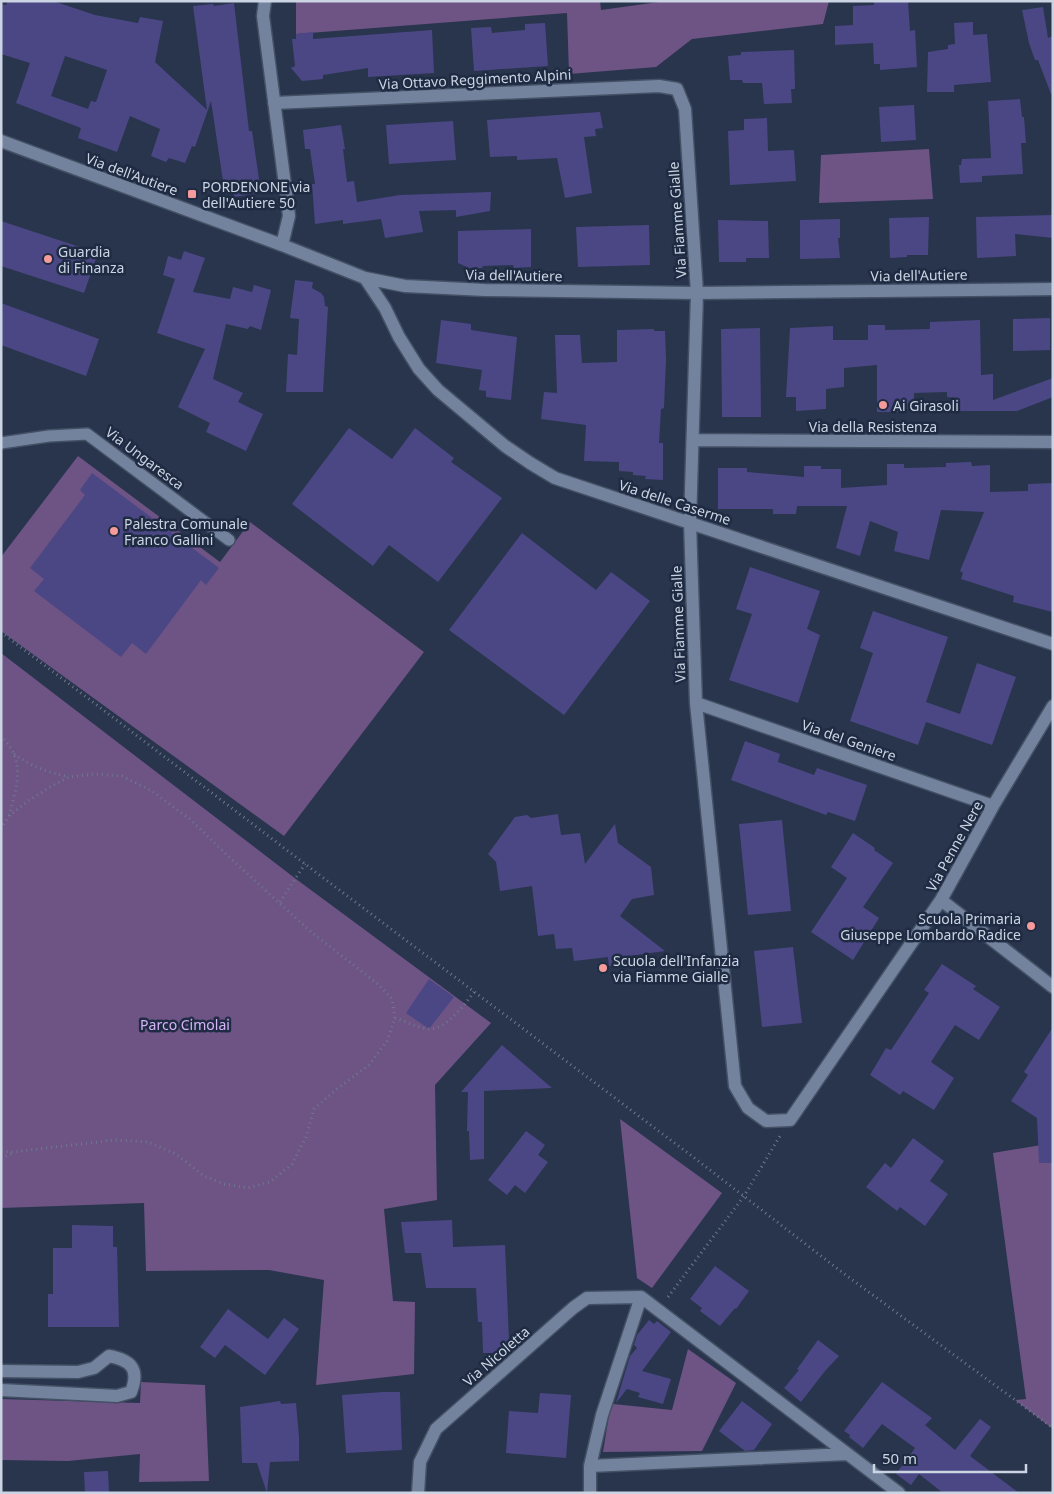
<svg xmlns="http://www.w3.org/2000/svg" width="1054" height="1494" viewBox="0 0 1054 1494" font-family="'Noto Sans',sans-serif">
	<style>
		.green { fill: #6e5385 }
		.building { fill: #4b4784; fill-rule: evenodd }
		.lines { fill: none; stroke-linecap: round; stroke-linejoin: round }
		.lane-casing { stroke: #445064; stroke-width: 14 }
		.street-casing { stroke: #445064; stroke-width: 15 }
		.path { stroke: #6e798d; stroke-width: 3; stroke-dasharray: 1 4; stroke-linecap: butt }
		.lane { stroke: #73839e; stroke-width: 11 }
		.street { stroke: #73839e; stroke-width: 12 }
		.poi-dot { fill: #f59b9c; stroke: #1e2b42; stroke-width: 2 }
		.labels { text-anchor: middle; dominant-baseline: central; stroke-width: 5; stroke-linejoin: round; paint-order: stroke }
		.street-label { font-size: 14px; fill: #cbd4e3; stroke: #1e2b42 }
		.poi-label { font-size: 14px; fill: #cbd4e3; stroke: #1e2b42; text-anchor: start }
		.park-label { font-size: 14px; fill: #d8b3f9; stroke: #1e2b42 }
	</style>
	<rect width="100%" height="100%" fill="#28354d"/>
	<path class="green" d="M296 1H600L601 10 666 1H829L823 24 692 39 656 67 569 74 567 13 296 34Z
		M929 149 933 199 819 203 821 155Z
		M78 456 220 562 250 522 424 652 284 836 1 631V557Z
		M1 653 296 879 491 1023 435 1085 437 1200 384 1209 393 1301 415 1302 414 1374 316 1385 324 1280 269 1270 146 1271 144 1203 1 1208Z
		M620 1119 722 1193 652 1288 637 1278Z
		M1053 1143V1429L1015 1400 1026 1399 993 1153Z
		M688 1349 736 1383 702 1451 603 1452 609 1415 613 1404 672 1410Z
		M141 1382 205 1385 209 1481 139 1482 140 1454 68 1461 1 1460V1399L140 1403Z"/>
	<path class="building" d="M8 1H53L95 15 138 23 140 17 163 21 155 62 207 110 193 6 213 4 214 6 234 3 249 131H252L261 193 234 197 233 193 225 194 211 101 195 147 192 146 185 163 169 158 166 162 151 156 160 129 130 116 117 152 78 138 81 128 16 103 30 63 1 54V4L6 5ZM65 56 107 70 96 102 91 101 88 109 51 96Z
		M874 1H908L910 31 915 30 917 67 880 70V64H874L873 43 835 45V26L853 25V6L874 5Z
		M1043 7 1048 38 1053 36V94H1051L1038 60H1035L1029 43 1022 10Z
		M973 22V35L987 34 991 82 954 85V92H927L928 52 948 49V45L955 44 954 23Z
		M545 23 548 66 474 71 471 28 491 27 492 33 525 30V24Z
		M432 30 434 73 368 77V68L323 75V79L302 81 291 68 295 66 292 39H296V34L313 32V39Z
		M794 50 795 89H791L792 103 764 104 762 83H743L742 80H730L728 56 741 55V52Z
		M1020 99 1022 117H1024L1026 143H1021L1023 174 982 176V182L960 183 959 165H961L962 159 991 158 988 101Z
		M914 105 916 140 881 142 879 107Z
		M600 112 603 128 595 129 596 136 584 137 592 193 565 198 557 158 517 160V156L490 157 487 120Z
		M767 118 768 151 794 150 796 181 730 185 728 131 744 130V119Z
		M453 121 456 160 389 164 386 125Z
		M341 125 345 149H343L347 182 354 181 357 202 400 195 491 192 490 211 456 217V210L419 211 423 232 385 238 381 219 343 224V220L315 224 312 184H315L310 149H305L303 130Z
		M1053 215V238L1015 234 1016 256 977 258 976 217Z
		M929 217 928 255H907V257L890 258 889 218Z
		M840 219V238H838L840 258 800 259V220Z
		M718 220 768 221 769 258H746V262H719Z
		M1 221 98 253 84 293 1 266Z
		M649 225 650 265 578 267 576 227Z
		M531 229V267L514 268 513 265 483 266 482 268H469L458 263V231Z
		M184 251 205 258 193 292 230 299 233 287 252 292 254 285 271 290 261 330 250 326 248 329 226 324 213 379 243 393 238 402 263 414 246 451 206 432 210 423 178 407 205 349 157 333 175 279 163 275 168 256 181 260Z
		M295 280 313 282 312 288 321 293 324 297 325 306 328 307 323 392H286L288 354 297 355 299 319 290 318Z
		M1 303 99 339 86 376 1 345Z
		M1050 318V350L1013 351V319Z
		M441 320 471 324V330L517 337 511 400 486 397V391L479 390 482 370 436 363Z
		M980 320 981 375 993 374V400L1053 378V397L1017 411H956V398L947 397V392L914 393V409H899V412H877V365L844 368V387L826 389V409L796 411V397H786L790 328 833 326V340H868V325H885V330L930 329V322Z
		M760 328 761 417H722L721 329Z
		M654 329V331H665L666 359 664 408 661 409 659 443H663V480L645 479 646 476 633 475V472L619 471V462L584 461 586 425 541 419 544 392 557 393 555 335H580L582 363 617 362V330Z
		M349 428 392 459 415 428 454 458 451 462 502 498 438 582 389 545 373 566 292 504Z
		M971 462 972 466 990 465V492L1028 491V484L1053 483V612L1013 602 1014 596 961 579 963 573 960 571 984 512 941 510 929 560 894 551 898 532 870 521 860 556 836 548 847 506H797L796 514H773V509H718V468H747V472L804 477V466H821V469H841V488L887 485V464H904V468L946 467V463Z
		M92 473 219 568 206 585 201 580 146 654 132 643 121 657 34 591 44 579 30 568 85 495 80 490Z
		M522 533 596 590 611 572 650 601 564 715 449 630Z
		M750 567 820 591 807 629 820 635 798 703 729 680 752 614 736 609Z
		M873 611 948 637 926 702 960 714 977 663 1016 677 992 745 926 722 918 745 850 721 873 653 860 648Z
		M745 741 780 754 778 762 814 775 817 768 867 785 855 821 828 812 826 815 731 780Z
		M558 814 561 835 580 833 585 864 615 824 618 843 651 867 654 895 632 899 620 916 665 951 629 956 630 963 609 966 608 957 574 961 572 948 556 949 554 934 538 936 532 886 500 891 496 862 488 854 515 817 527 815 531 818Z
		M782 820 791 911 748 915 739 824Z
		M853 833 875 848 874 850 893 863 863 907 879 918 853 960 811 932 847 878 831 867Z
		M793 947 802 1023 762 1027 754 951Z
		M942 964 976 986 973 989 1000 1007 979 1040 955 1025 931 1062 954 1078 934 1110 903 1091 900 1095 870 1075 886 1048 891 1050 929 993 924 990Z
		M429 979 454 997 429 1029 406 1013Z
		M1053 1027V1163H1039L1037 1118 1011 1101 1028 1075 1024 1072Z
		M502 1045 552 1088 484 1091V1159L470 1160 469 1131H467L468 1092H461Z
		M526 1131 545 1145 538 1155 548 1162 525 1193 515 1185 507 1195 488 1180Z
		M913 1138 944 1161 930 1181 948 1194 925 1226 900 1207 897 1211 866 1187 885 1163 891 1168Z
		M452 1220 453 1247 505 1245 509 1342 497 1353H483L482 1322H478L476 1288H426L421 1253H405L401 1222Z
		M72 1225 113 1226V1247H117L119 1327H48V1294H53V1248H72Z
		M715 1266 749 1291 736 1309 735 1308 720 1326 700 1311 702 1308 690 1299Z
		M228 1309 268 1339 284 1318 299 1329 265 1375 225 1345 215 1358 200 1347Z
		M649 1320 654 1324 657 1321 671 1332 642 1371 671 1379 663 1404 638 1397 640 1393 627 1389 616 1403 630 1356 637 1348 634 1345 637 1335Z
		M818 1340 839 1356 825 1371 801 1402 784 1388 799 1370 797 1369Z
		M882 1382 932 1418 925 1425 955 1450 980 1419 991 1427 970 1456 1019 1493H943L919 1474 911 1485 896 1474 915 1448 882 1424 863 1448 849 1437 850 1435 844 1431Z
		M383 1392H400L402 1450 346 1453 342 1395Z
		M540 1393 571 1395 566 1458 506 1453 509 1411 538 1413Z
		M280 1401 281 1404 296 1403 299 1437V1461L270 1462 267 1493 257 1463H242L240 1407Z
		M742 1401 772 1424 754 1450 745 1451 719 1431Z
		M108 1471 109 1493H85L84 1472Z"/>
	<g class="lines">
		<defs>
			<path id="lane" d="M1 443 49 436 87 434 229 540"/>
			<path id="street" d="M265 1 263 16 289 216 282 245
				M274 103 659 86 677 89 685 109 697 293 690 523 696 703 735 1086 748 1108 766 1121 790 1120 941 900 993 806 1053 706
				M1 141 282 245 365 278 405 286 485 290 697 293 1053 289
				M365 278 385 308 399 337 419 369 438 390 505 446 530 463 555 478 1053 644
				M694 440 1053 442
				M696 703 993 806
				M941 900 1053 987
				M1 1371 78 1372 94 1368 109 1356C131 1360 140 1369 131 1392L117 1396 1 1390
				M590 1466 847 1454
				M418 1493 420 1462 436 1429 573 1308 587 1298 641 1297 899 1493
				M590 1493V1466L602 1415 641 1297"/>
		</defs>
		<use href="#lane" class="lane-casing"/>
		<use href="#street" class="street-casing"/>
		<path class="path" d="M1 632 305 864 701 1163 843 1273 1053 1428
			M1 735C5 741 10 746 13 752 23 771 14 796 9 816
			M14 754C33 767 47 772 69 777
			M1 829 9 816 28 801 50 787 69 777 94 774 122 776 152 791 191 820 229 857 310 931 379 985 392 999 395 1018 387 1041 369 1065 338 1088 314 1109 306 1137 292 1164 270 1182 248 1188 224 1184 204 1176 176 1154 148 1142 114 1140 13 1152 1 1151
			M280 902 305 864
			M395 1018C405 1021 418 1028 429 1029 446 1030 465 1004 474 992
			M1 1158 13 1153
			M668 1297 744 1196 780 1136"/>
		<use href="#lane" class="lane"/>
		<use href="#street" class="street"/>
	</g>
	<g class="poi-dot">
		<rect x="187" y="189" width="10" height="10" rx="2.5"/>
		<circle cx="48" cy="259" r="5"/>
		<circle cx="883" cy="405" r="5"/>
		<circle cx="114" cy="531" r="5"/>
		<circle cx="1031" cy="926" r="5"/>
		<circle cx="603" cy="968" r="5"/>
	</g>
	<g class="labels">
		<g class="street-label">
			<text transform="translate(475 79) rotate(-3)">Via Ottavo Reggimento Alpini</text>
			<text transform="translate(132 174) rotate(20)">Via dell'Autiere</text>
			<text transform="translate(677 220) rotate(-94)">Via Fiamme Gialle</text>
			<text transform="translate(514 275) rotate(1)">Via dell'Autiere</text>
			<text transform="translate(919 275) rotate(-1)">Via dell'Autiere</text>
			<text x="873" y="426">Via della Resistenza</text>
			<text transform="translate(145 458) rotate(37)">Via Ungaresca</text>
			<text transform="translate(675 502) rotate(18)">Via delle Caserme</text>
			<text transform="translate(678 624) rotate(-92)">Via Fiamme Gialle</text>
			<text transform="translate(849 740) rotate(19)">Via del Geniere</text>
			<text transform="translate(954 846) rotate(-61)">Via Penne Nere</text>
			<text transform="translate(496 1356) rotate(-41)">Via Nicoletta</text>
		</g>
		<g class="poi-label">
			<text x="202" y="186">PORDENONE via<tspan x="202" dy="16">dell'Autiere 50</tspan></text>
			<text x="58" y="251">Guardia<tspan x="58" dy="16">di Finanza</tspan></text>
			<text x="893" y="405">Ai Girasoli</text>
			<text x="124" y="523">Palestra Comunale<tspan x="124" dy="16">Franco Gallini</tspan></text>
			<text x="1021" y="918" text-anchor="end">Scuola Primaria<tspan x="1021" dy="16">Giuseppe Lombardo Radice</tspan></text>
			<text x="613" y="960">Scuola dell'Infanzia<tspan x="613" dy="16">via Fiamme Gialle</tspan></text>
		</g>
		<g class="park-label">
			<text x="185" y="1024">Parco Cimolai</text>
		</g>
	</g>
	<rect width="1054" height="1494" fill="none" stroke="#cbd4e3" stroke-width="5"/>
	<path d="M874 1464v8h152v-8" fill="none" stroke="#cbd4e3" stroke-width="2.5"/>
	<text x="882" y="1464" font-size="15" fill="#cbd4e3" stroke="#1e2b42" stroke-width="4" paint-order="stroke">50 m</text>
</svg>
